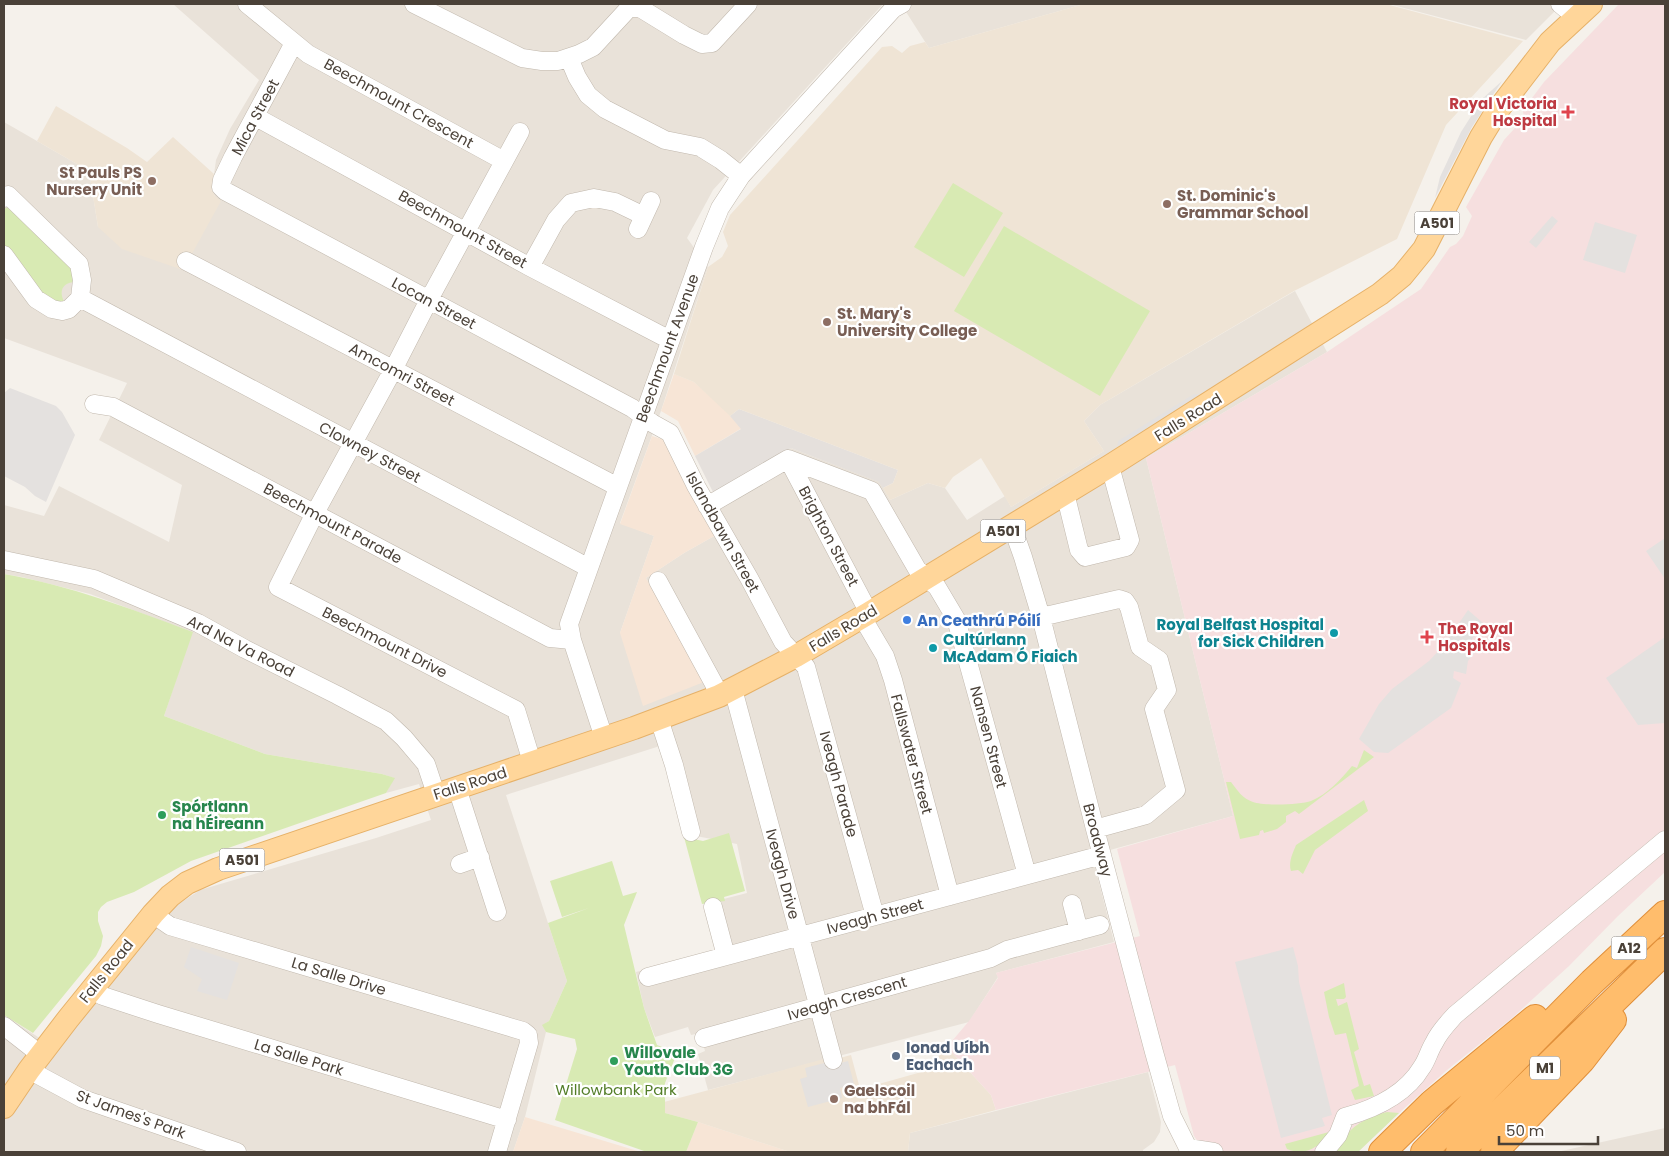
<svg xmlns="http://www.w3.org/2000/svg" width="1669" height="1156" viewBox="0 0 1669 1156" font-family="Poppins,sans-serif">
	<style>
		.residential { fill: #e9e2d9 }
		.commercial { fill: #f7e5d6 }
		.industrial { fill: #e5e0dc }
		.education { fill: #efe4d5 }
		.medical { fill: #f6dfdf }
		.green { fill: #d8eab3 }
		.parking { fill: #e4e1df }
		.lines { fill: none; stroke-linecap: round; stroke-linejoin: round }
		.minor-casing { stroke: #c1b8ad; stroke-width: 19 }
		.major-casing { stroke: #e6b168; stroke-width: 24 }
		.highway-casing { stroke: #e08f3a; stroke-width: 28 }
		.minor { stroke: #fff; stroke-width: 18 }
		.major { stroke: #ffd69a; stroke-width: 22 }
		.highway { stroke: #ffbd6c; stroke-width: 26 }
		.health-dot { fill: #e0444e; stroke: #fff; stroke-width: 2 }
		.education-dot { fill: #8d6e63; stroke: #fff; stroke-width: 2 }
		.shop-dot { fill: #3f7fe0; stroke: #fff; stroke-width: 2 }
		.culture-dot { fill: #0f9aa8; stroke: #fff; stroke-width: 2 }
		.leisure-dot { fill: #2e9e5b; stroke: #fff; stroke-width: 2 }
		.service-dot { fill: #5c6f8a; stroke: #fff; stroke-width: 2 }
		.labels { text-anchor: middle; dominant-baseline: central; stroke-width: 4.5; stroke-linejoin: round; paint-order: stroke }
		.shield { fill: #fff; stroke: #807a74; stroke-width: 1 }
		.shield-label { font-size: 14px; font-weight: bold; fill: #4a4138 }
		.street-label { font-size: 15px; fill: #4a4138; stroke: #fff }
		.health-label { font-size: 15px; font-weight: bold; fill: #be3a42; stroke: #fff; text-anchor: end }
		.education-label { font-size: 15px; font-weight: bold; fill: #785e54; stroke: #fff; text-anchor: start }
		.shop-label { font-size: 15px; font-weight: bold; fill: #366cbe; stroke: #fff; text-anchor: start }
		.culture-label { font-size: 15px; font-weight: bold; fill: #0d838f; stroke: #fff; text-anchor: end }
		.leisure-label { font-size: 15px; font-weight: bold; fill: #27864d; stroke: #fff; text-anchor: start }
		.service-label { font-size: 15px; font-weight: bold; fill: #4e5e75; stroke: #fff; text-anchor: start }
		.park-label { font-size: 15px; fill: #537e29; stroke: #fff }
	</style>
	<rect width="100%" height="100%" fill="#f5f1eb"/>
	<path class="residential" d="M173 4H883L713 190 687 238 708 267 661 411 620 523 654 536 620 633 704 682 646 578 684 553 716 535 699 500 791 448 880 482 890 500 928 483 945 488 967 520 1005 496 1011 507 1104 451 1084 421 1100 405 1295 291 1327 352 1146 458 1233 816 1092 855 1114 942 996 973 998 977 969 1022 708 1090 698 1054 705 1051 700 1033 691 1035 688 1027 655 1037 644 1008 636 972 716 950 704 904 747 893 737 844 686 834 663 745 506 795 567 981 549 1021 543 1025 546 1032 525 1117 513 1152H4V1015L55 1048 151 922 200 890 376 838 431 820 419 784 386 793 394 778 382 774 265 754 164 716 192 632 90 594 22 577 4 574V505L44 516 59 486 169 542 182 485 99 440 127 383 4 338V122L89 171 98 227 215 196 212 189 216 160 230 129 259 80Z
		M901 4H1084L929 48Z
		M1389 4H1562L1526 40Z
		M1148 1072 1161 1122 1160 1132 1154 1142 1143 1150V1152H908L910 1133Z
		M1665 1128V1152H1557Z"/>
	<path class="commercial" d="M674 374 694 382 719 404 742 428 695 456 678 421 661 411Z
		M652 436 668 441 716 535 684 553 646 578 704 682 643 706 620 633 654 536 620 524Z
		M525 1117 641 1152H513Z
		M698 1122 790 1152H686Z"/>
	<path class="industrial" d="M739 409 898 470 893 483 883 488 879 482 791 448 713 492 695 456 741 429 730 416Z"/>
	<path class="education" d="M1084 4H1386L1523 41 1446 125 1397 239 1294 291 1100 405 1084 421 1104 451 1011 507 981 458 953 477 945 488 928 483 890 500 883 488 893 483 898 470 739 409 730 416 694 382 674 374 708 267 722 257 728 246 723 232 730 215 882 47 892 46 902 53 910 46 925 42 929 48Z
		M56 106 127 148 147 162 173 137 214 174 212 189 215 196 221 201 183 270 122 249 98 227 89 171 37 141Z
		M947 1047 991 1095 996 1110 910 1133 908 1152H790L698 1122 665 1113 664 1102 824 1059 825 1062 851 1055 859 1085 868 1087 925 1071Z"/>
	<path class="medical" d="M1619 4H1665V872L1618 916 1569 966 1512 1018 1447 1070 1399 1113 1358 1152H1205L1194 1136 1175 1065 996 1110 991 1095 947 1047 969 1021 998 978 996 973 1140 936 1117 849 1233 816 1146 458 1327 352 1421 289 1450 247 1456 244 1463 236 1472 216 1466 207 1504 140 1524 118 1523 111 1526 106 1544 82Z"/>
	<path class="green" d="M953 183 1003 213 964 277 914 247Z
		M11 206 75 269 76 282C62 282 58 292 65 303 43 307 18 264 6 249L4 244V209Z
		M1004 226 1150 311 1100 396 954 311Z
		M4 574C69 585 131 609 193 632L164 716 265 754 382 774 395 778 386 793 191 861 134 892 107 902 101 907 98 912V921L103 936 101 946 96 956 33 1033 4 1015Z
		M1364 750 1374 757 1299 814 1295 811 1286 816V822L1277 829 1264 833 1263 830 1260 831 1259 835 1240 839 1226 782H1231C1237 790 1243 799 1253 802 1264 806 1300 805 1311 801 1328 794 1341 779 1352 766L1357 768Z
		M1364 800 1368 811 1315 850 1303 874 1298 870 1291 871C1288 862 1293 853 1296 845Z
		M729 833 745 891 724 897 725 901 702 904 684 837 703 841Z
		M612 861 623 896 637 892 624 925 644 1008 657 1045 677 1053 665 1083V1113L698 1122 686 1152H647L555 1120 577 1049 575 1039 546 1032 542 1025 549 1021 567 981 548 923 589 908 562 917 550 881Z
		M1344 983 1346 997 1344 999H1336L1338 1006 1347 1002 1359 1049 1354 1052 1364 1086 1370 1084 1374 1096 1355 1100 1351 1090 1359 1086 1346 1033 1335 1035 1329 1017 1324 992Z
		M1387 1112 1399 1113 1358 1152H1336C1340 1147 1342 1140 1346 1135 1357 1122 1372 1116 1387 1112Z
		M1329 1132C1319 1148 1306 1156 1287 1149L1285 1144Z"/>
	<path class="parking" d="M1502 81 1472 127 1435 198 1440 177 1461 132 1482 99Z
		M1552 216 1558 221 1536 248 1529 242Z
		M1595 222 1637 235 1625 273 1583 260Z
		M10 388 56 406 62 412 75 435 46 502 35 496 25 487 4 476V393Z
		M1194 394 1200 395 1117 447 1118 441Z
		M1665 538V579L1646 551Z
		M1468 610 1483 623 1470 642 1476 651 1468 661 1466 674 1454 671 1453 678 1461 683 1451 708 1388 753 1374 752 1359 739 1379 704 1392 689 1429 661 1444 645Z
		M1665 637V723L1638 725 1606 678Z
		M191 947 239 963 227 1000 197 991 202 979 184 967Z
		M1293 947 1298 966 1299 982 1332 1115 1322 1118 1325 1126 1281 1138 1235 962Z
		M836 1060 837 1064 848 1061 854 1084 840 1088 842 1098 808 1107 800 1079 807 1077 805 1068Z"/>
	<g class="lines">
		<defs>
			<path id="minor" d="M247 4 308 54 504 161
				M414 4 522 58 542 61H558L579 54 593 47 629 8H640L684 35 702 44 712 43 748 4
				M1560 4 1577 18
				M294 43 233 157 222 180 221 187 225 191 632 408 652 423 670 433 696 486 749 578 783 642 806 667 875 916
				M569 58 577 77 588 95 605 109 665 140 700 147 721 160 741 176
				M256 117 530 267 670 340
				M520 132 432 294 393 370 315 513 278 587 516 710 532 762
				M4 198 8 195 79 264 82 280 80 298 69 309 62 311 52 309 36 299 4 255
				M638 229 651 201
				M186 261 618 487
				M530 267 556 220 571 203 594 198 615 202 644 216
				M80 298 589 568
				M94 404 113 407 550 638 572 640
				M788 459 869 613
				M1065 493 1079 550 1085 557 1126 547 1130 540 1110 466
				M707 506 788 459 872 491 917 569 937 587 956 619 1027 875
				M1012 526 1023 557 1041 617 1095 829 1154 1052 1172 1116 1190 1152
				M4 560 94 579 198 623 245 649 337 695 386 721 404 738 426 764 436 794
				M658 581 714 684 719 696
				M862 617 885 656 893 680 950 896
				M1041 617 1119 599 1125 601 1129 607 1140 647 1159 660 1167 690 1154 709 1176 790 1146 815 1095 829
				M733 689 833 1060
				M659 719 674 765 691 832
				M604 738 572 640 569 624 704 247 720 208 741 176 893 9 902 4
				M457 788 497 912
				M460 864 480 857
				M1072 904 1079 931
				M713 907 726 956
				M153 914 170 926 523 1031 528 1035 529 1043 497 1152
				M648 977 1102 855
				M92 990 103 996 158 1014 507 1120
				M4 1026 41 1055
				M704 1038 991 958 1007 950 1100 925
				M29 1070 83 1099 237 1152
				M1188 1148 1214 1152
				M1324 1152 1338 1135 1345 1117C1374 1109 1406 1094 1422 1067 1427 1060 1429 1051 1434 1043 1439 1032 1447 1024 1455 1015L1665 840"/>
			<path id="major" d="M4 1107 29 1070 68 1019 153 914 170 896 187 883 218 869 634 728 719 696 796 656 869 613 1110 466 1380 294 1402 276 1424 249 1481 137 1497 111 1550 42 1591 4"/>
			<path id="highway" d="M1382 1152 1432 1103 1535 1018
				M1424 1152 1592 982 1665 914
				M1459 1152 1665 951
				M1494 1152 1582 1060 1613 1020"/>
		</defs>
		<use href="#minor" class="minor-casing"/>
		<use href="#major" class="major-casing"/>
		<use href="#highway" class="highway-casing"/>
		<use href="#minor" class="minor"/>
		<use href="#major" class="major"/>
		<use href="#highway" class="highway"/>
	</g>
	<g class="health-dot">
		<path d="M1565.5 104.5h5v5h5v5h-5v5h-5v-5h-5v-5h5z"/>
		<path d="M1424.5 629.5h5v5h5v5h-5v5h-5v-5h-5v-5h5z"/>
	</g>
	<g class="education-dot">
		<circle cx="152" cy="181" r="5"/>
		<circle cx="1167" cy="204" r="5"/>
		<circle cx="827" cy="322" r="5"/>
		<circle cx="834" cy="1099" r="5"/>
	</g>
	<circle class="shop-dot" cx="907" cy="620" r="5"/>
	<g class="culture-dot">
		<circle cx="1334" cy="633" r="5"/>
		<circle cx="933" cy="648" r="5"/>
	</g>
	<g class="leisure-dot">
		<circle cx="162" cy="815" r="5"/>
		<circle cx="614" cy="1061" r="5"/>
	</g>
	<circle class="service-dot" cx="896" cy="1056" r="5"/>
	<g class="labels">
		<g class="shield">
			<rect x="1414.5" y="211.5" width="45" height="23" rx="4"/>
			<rect x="980.5" y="519.5" width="45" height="23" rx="4"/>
			<rect x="219.5" y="848.5" width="45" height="23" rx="4"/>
			<rect x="1611.5" y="936.5" width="35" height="23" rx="4"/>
			<rect x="1530" y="1056.5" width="30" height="23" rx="4"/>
		</g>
		<g class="shield-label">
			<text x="1437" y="223">A501</text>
			<text x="1003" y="531">A501</text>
			<text x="242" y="860">A501</text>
			<text x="1629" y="948">A12</text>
			<text x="1545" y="1068">M1</text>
		</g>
		<g class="street-label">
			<text transform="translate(399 103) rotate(29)">Beechmount Crescent</text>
			<text transform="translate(255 117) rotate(-62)">Mica Street</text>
			<text transform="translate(463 229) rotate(29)">Beechmount Street</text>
			<text transform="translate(434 303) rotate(28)">Locan Street</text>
			<text transform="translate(667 348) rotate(-70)">Beechmount Avenue</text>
			<text transform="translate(402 374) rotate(28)">Amcomri Street</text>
			<text transform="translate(1188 417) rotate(-32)">Falls Road</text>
			<text transform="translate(370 452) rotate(28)">Clowney Street</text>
			<text transform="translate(333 523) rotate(28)">Beechmount Parade</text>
			<text transform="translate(723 532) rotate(61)">Islandbawn Street</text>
			<text transform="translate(829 536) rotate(62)">Brighton Street</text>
			<text transform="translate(843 628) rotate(-31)">Falls Road</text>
			<text transform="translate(385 642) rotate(27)">Beechmount Drive</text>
			<text transform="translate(241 646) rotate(27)">Ard Na Va Road</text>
			<text transform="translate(989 737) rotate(75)">Nansen Street</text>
			<text transform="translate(912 754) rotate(75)">Fallswater Street</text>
			<text transform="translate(470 783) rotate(-18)">Falls Road</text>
			<text transform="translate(839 784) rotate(75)">Iveagh Parade</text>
			<text transform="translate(1098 840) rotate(75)">Broadway</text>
			<text transform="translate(783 874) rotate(75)">Iveagh Drive</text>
			<text transform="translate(875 916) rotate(-15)">Iveagh Street</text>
			<text transform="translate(106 971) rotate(-51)">Falls Road</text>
			<text transform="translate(339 976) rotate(17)">La Salle Drive</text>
			<text transform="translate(847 998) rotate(-16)">Iveagh Crescent</text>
			<text transform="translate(299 1057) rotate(17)">La Salle Park</text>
			<text transform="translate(131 1114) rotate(20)">St James's Park</text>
		</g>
		<g class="health-label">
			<text x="1557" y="103">Royal Victoria<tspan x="1557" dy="17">Hospital</tspan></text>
			<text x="1438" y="628" text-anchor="start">The Royal<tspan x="1438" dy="17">Hospitals</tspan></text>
		</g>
		<g class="education-label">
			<text x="142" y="172" text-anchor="end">St Pauls PS<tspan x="142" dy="17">Nursery Unit</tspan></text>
			<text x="1177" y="195">St. Dominic's<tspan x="1177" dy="17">Grammar School</tspan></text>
			<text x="837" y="313">St. Mary's<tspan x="837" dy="17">University College</tspan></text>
			<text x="844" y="1090">Gaelscoil<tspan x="844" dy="17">na bhFál</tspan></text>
		</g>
		<g class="shop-label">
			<text x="917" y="620">An Ceathrú Póilí</text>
		</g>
		<g class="culture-label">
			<text x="1324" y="624">Royal Belfast Hospital<tspan x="1324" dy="17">for Sick Children</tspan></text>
			<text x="943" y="639" text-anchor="start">Cultúrlann<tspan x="943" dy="17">McAdam Ó Fiaich</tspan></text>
		</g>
		<g class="leisure-label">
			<text x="172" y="806">Spórtlann<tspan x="172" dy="17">na hÉireann</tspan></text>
			<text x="624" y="1052">Willovale<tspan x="624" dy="17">Youth Club 3G</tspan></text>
		</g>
		<g class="service-label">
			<text x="906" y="1047">Ionad Uíbh<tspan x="906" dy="17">Eachach</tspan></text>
		</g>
		<g class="park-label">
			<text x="616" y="1089">Willowbank Park</text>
		</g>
	</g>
	<rect width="1669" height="1156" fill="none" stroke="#4a4138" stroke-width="10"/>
	<path d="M1499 1136v8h99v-8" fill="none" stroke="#4a4138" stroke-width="2.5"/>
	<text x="1506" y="1136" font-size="15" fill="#4a4138" stroke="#ffffff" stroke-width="4" paint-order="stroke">50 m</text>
</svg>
